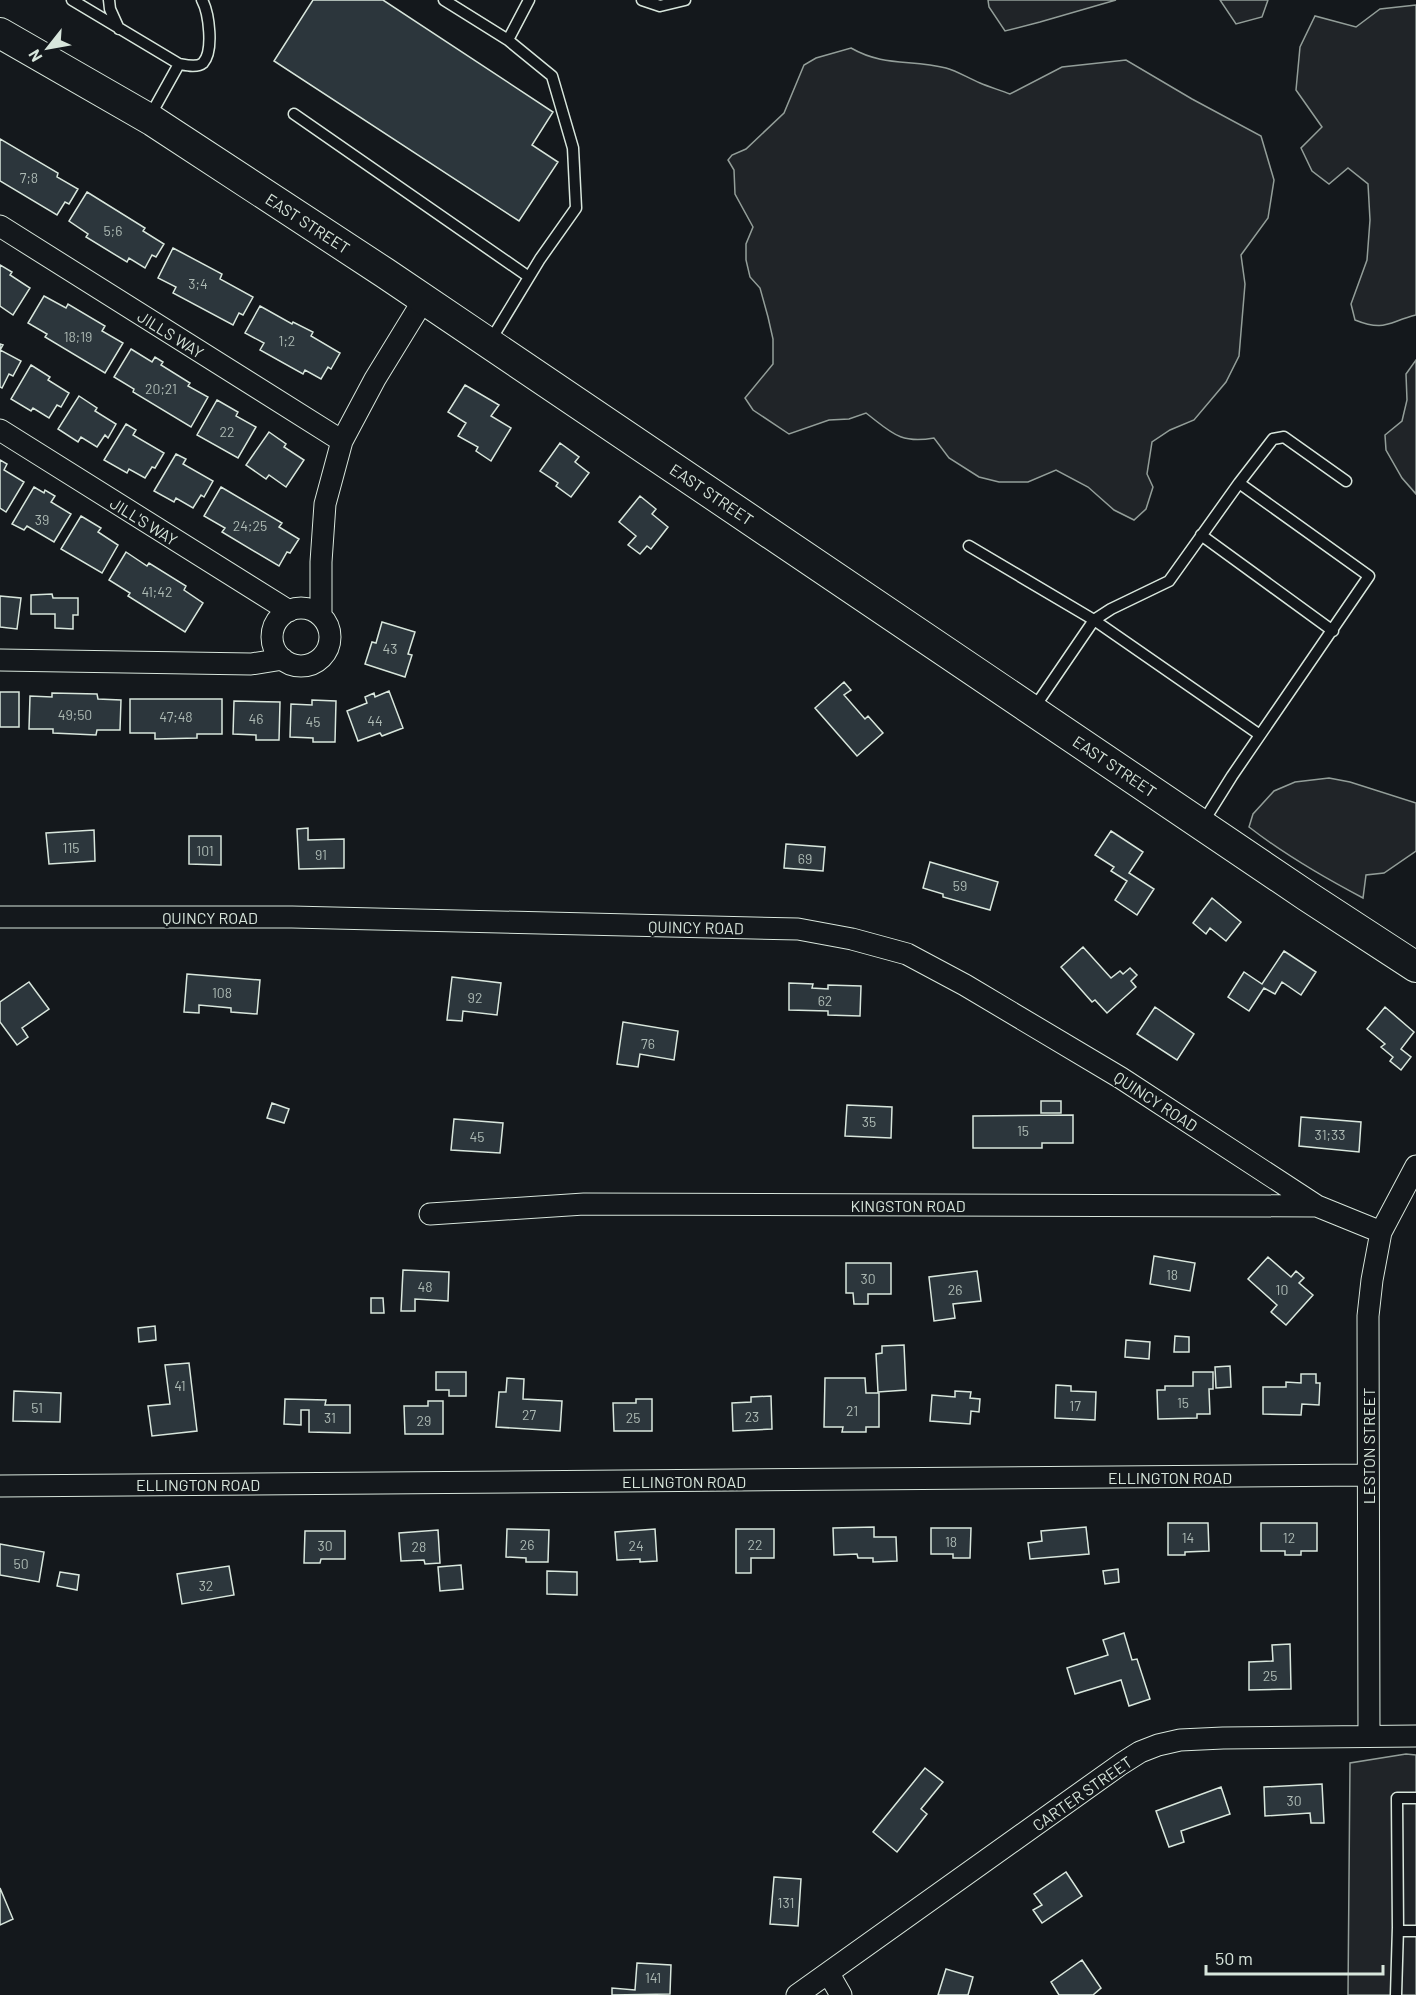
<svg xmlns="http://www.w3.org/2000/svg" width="1416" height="1995" viewBox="0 0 1416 1995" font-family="Barlow,sans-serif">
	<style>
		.green { fill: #202428; stroke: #939e99; stroke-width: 1.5 }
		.building { fill: #2c363c; stroke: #d8e6dc; stroke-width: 1.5 }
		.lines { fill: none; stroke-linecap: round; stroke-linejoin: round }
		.service-casing { stroke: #d8e6dc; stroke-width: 13 }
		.minor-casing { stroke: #d8e6dc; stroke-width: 23 }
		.secondary-casing { stroke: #d8e6dc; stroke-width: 32 }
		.service { stroke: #14181c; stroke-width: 10 }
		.minor { stroke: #14181c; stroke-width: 21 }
		.secondary { stroke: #14181c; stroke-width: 30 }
		.labels { text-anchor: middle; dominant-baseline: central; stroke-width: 4.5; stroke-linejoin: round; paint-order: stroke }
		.number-label { font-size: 14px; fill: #adbab4 }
		.street-label { font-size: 16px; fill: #d8e6dc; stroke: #14181c }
	</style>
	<rect width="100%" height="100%" fill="#14181c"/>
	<path class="green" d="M988 0H1116L1040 22 1005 31 989 7Z
		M1220 0H1268L1262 17 1236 24Z
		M1416 5V315C1388 322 1385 332 1355 320L1351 304 1367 260 1370 220 1368 184 1348 168 1329 184 1312 171 1301 148 1322 127 1296 90 1300 47 1315 16 1356 27 1380 9Z
		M851 48C884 67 911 59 946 68 957 71 968 78 980 83 989 87 1000 90 1010 94L1062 67 1126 60 1192 99 1261 136 1274 180 1268 218 1241 255 1245 284 1239 356 1226 382 1194 420 1170 430 1152 442 1147 474 1153 487 1146 509 1134 520 1114 510 1088 487 1056 470 1028 482H999L979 477 949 458 934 438C900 444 892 433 866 413L849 419 829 420 789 434 753 410 745 398 773 364V339L768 317 760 288 750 277 746 260V244L753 227 735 194 734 170 728 160 732 155 746 149 784 113 804 65 816 58Z
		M1416 360V494L1402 478 1386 450 1385 435 1402 421 1407 400 1406 374Z
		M1329 778 1350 782 1416 803V851L1384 873 1366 875 1363 898C1323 877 1285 855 1249 827L1253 814 1274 791 1295 782Z
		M1406 1754 1416 1755V1995H1348L1350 1763Z"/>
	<path class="building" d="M313 0H383L553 112 532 145 558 162 519 221 274 61Z
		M0 139 58 173 57 177 78 189 69 204 65 202 57 215 0 181Z
		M87 192 145 228 143 231 164 244 156 257 152 255 145 268 129 258 127 262 86 237 88 234 69 221Z
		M173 248 222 274 220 279 253 297 243 315 239 313 233 325 173 293 176 287 158 278Z
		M0 265 12 272 10 275 30 288 13 315 0 306Z
		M44 296 66 308 68 304 105 326 102 331 123 343 105 373 45 337 47 334 28 323Z
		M260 306 292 324 293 322 313 332 311 336 340 353 331 369 328 367 321 379 305 370 303 374 260 350 264 343 245 333Z
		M0 344 3 345 0 350 21 361 13 376 9 374 2 388 0 387Z
		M131 349 152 362 155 357 163 362 161 365 190 383 188 386 208 397 191 427 133 392 134 389 114 377Z
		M31 365 50 377 48 380 69 393 61 407 57 405 49 418 33 408 31 411 11 399Z
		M465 385 499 405 491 416 511 428 491 461 476 451 478 447 458 436 466 423 448 412Z
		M79 396 97 408 95 411 116 424 108 438 105 435 97 447 81 437 78 442 58 429Z
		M217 400 238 412 236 416 256 427 238 458 197 435Z
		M126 424 136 430 133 435 164 453 155 468 152 467 145 478 129 469 127 473 104 460Z
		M269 432 286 444 284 447 304 460 286 487 269 475 266 479 246 465Z
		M560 443 579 457 575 462 589 473 571 497 556 486 558 483 540 471Z
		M176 454 186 459 183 464 213 481 204 497 201 495 193 508 176 498 174 502 154 491Z
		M0 460 7 464 4 470 24 482 6 512 0 508Z
		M34 487 44 493 45 490 55 496 51 502 71 514 54 542 27 526 24 530 12 524Z
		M221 487 282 523 279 527 299 539 290 553 287 552 279 566 222 532 225 528 204 516Z
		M640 496 656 509 652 514 668 527 651 549 647 546 640 554 628 545 636 536 619 522Z
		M81 516 101 528 98 532 118 545 102 573 61 549Z
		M126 552 147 566 149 563 186 586 184 590 203 603 185 632 128 596 130 593 109 580Z
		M52 594 53 598H78V615H73V629L55 628V614H31V595Z
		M0 596 21 598 17 629 0 627Z
		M382 622 415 632 408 654 412 655 405 677 365 664 372 642 376 643Z
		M844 682 851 690 844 695 865 719 868 716 883 733 857 756 815 708Z
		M389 691 403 728 382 736 380 733 358 741 347 711 367 703 365 697 374 693 375 697Z
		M0 692H19V727H0Z
		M52 693 97 694 98 699 121 700 120 730H97L96 735 53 733V729H29L30 696 52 697Z
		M130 699H222V734H197V738L155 739V733H130Z
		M312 700 336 701 335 742H313V738L290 737 291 704 312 705Z
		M234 701 280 702 279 740H256V735L233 734Z
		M308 828V840L344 839V868L299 869 297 829Z
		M94 830 95 861 49 864 46 833Z
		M1111 831 1143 852 1129 873 1154 889 1137 915 1115 900 1127 881 1111 871 1114 867 1095 855Z
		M189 836H221V865L189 864Z
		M786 844 825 847 823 871 784 868Z
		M930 862 998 882 990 910 943 897V894L923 888Z
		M1212 898 1241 922 1226 941 1210 928 1206 934 1193 923Z
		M1083 947 1111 978 1120 971 1123 974 1130 968 1137 975 1131 981 1136 987 1107 1013 1095 1000 1092 1002 1061 967Z
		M1284 951 1316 972 1301 995 1282 982 1275 994 1264 988 1249 1011 1228 997 1244 972 1262 984Z
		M187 974 260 980 257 1014 231 1012V1008L199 1005V1013L184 1012Z
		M452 977 501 983 497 1015 463 1011 462 1021 447 1020Z
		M29 982 49 1009 22 1028 28 1037 17 1045 0 1022V1002Z
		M789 983 813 984 812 988 828 989V985L861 986 860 1016 828 1015V1011L789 1010Z
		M1155 1007 1194 1034 1177 1060 1137 1034Z
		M1385 1007 1414 1032 1401 1049 1411 1057 1401 1070 1390 1061 1393 1057 1381 1047 1385 1044 1367 1029Z
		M623 1022 678 1031 674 1060 640 1054 638 1067 617 1064Z
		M1041 1101H1061V1113H1041Z
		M272 1103 289 1109 284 1123 267 1118Z
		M847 1105 892 1107 891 1138 845 1136Z
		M1073 1115V1143H1042V1148H973V1116Z
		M1301 1117 1361 1122 1359 1152 1299 1146Z
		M454 1119 503 1123 500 1153 451 1150Z
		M1154 1256 1195 1263 1190 1291 1150 1284Z
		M1268 1257 1291 1277 1296 1271 1304 1278 1299 1283 1313 1295 1286 1325 1271 1312 1277 1305 1248 1279Z
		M846 1263H891V1294H868V1304H854L853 1293H846Z
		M403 1270 449 1272 448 1301 415 1299V1311H401Z
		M977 1271 981 1301 953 1304 955 1318 934 1321 929 1277Z
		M371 1298H383L384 1313H371Z
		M155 1326 156 1340 139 1342 138 1328Z
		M1175 1336 1189 1337V1352H1174Z
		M1126 1340 1150 1342 1149 1359 1125 1357Z
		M904 1345 906 1390 878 1392 876 1354 882 1353V1346Z
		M189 1363 197 1431 152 1436 148 1406 170 1404 165 1365Z
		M1230 1366 1231 1387 1216 1388 1215 1367Z
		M436 1372H466V1396H449V1390H436Z
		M1193 1372H1213V1389H1209L1210 1414H1197V1418L1158 1419 1157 1390H1165V1386H1193Z
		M1301 1374H1316V1383H1320L1319 1405 1302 1404 1301 1415 1263 1414V1387H1286V1382L1301 1383Z
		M507 1378 524 1379 523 1399 562 1401 560 1431 496 1427 499 1392H506Z
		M825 1378H865L866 1393H879V1427H866V1432H842L843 1427H824Z
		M1056 1385 1071 1386V1391L1096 1392 1095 1420 1055 1418Z
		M14 1391 61 1393 60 1422 13 1421Z
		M955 1391 971 1392 970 1398 980 1399 979 1412 971 1411 970 1424 930 1421 932 1395 955 1397Z
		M771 1396 772 1429 733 1431 732 1403 751 1402V1397Z
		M285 1399 326 1400 325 1405H350V1433L309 1432V1410H301V1425L284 1424Z
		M636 1399H652V1431H614L613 1403H636Z
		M428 1401H443V1434H405L404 1406H428Z
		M1168 1523H1208L1209 1551 1185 1552V1555H1168Z
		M1261 1523H1317V1551H1301V1555H1285V1551H1261Z
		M874 1527V1537H896L897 1561 873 1562V1558H858L857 1554 834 1555 833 1528Z
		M1086 1527 1089 1554 1030 1559 1028 1543 1042 1541 1041 1531Z
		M931 1528H971L970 1558H953V1554H931Z
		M507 1529 549 1530 548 1562H526V1558L506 1557Z
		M655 1529 657 1561 640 1562V1559L617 1560 615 1532Z
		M736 1529H774V1558H751V1573H736Z
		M438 1530 440 1563 425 1564 424 1560 401 1561 399 1533Z
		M305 1531H345V1559H321L320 1563H304Z
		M0 1544 44 1552 39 1582 0 1575Z
		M461 1565 463 1589 440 1591 438 1567Z
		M229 1566 234 1595 182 1604 177 1574Z
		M1118 1569 1119 1582 1105 1584 1103 1571Z
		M547 1571 577 1572V1595L547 1594Z
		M60 1572 79 1575 77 1590 57 1586Z
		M1124 1633 1132 1660 1137 1659 1150 1699 1129 1706 1121 1680 1075 1694 1067 1668 1108 1655 1103 1640Z
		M1290 1644 1291 1689 1249 1690V1662L1273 1661 1272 1645Z
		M925 1768 943 1782 921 1809 927 1814 897 1852 873 1832Z
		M1322 1784 1324 1823H1311L1310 1813 1265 1816 1264 1787Z
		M1221 1787 1230 1814 1181 1831 1184 1842 1169 1847 1156 1811Z
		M1066 1872 1082 1896 1042 1923 1033 1910 1042 1905 1034 1894Z
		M774 1877 801 1879 798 1926 770 1924Z
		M0 1888 13 1919 0 1925Z
		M1082 1960 1101 1988 1093 1995H1059L1051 1982Z
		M637 1963 671 1965 670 1994 612 1995V1988L635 1990Z
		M946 1969 973 1977 968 1995H938Z"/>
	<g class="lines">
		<defs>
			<path id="service" d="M72 0 179 64 150 116
				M109 0 110 9 119 29
				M444 0 508 40 552 76 573 148 576 208 540 259 489 343
				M642 0 660 6 685 0
				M508 40 529 0
				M179 64C185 65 197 68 203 63 214 51 209 13 202 0
				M294 114 529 277
				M1239 483 1273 439 1284 437 1346 481
				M1201 535 1333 631
				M969 546 1094 620 1260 735
				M1034 708 1094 620 1111 609 1169 581 1239 483 1369 576 1232 776 1202 824
				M1416 1798H1397L1398 1931H1416
				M1396 1995 1398 1927"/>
			<path id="minor" d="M0 226 342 441
				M0 430 289 611
				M272 637a29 29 0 1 1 58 0a29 29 0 1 1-58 0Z
				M321 615V562L325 504 342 441 375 379 424 299
				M0 660 251 664 283 659
				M0 917H292L798 929 852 939 907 954 965 985 1121 1078 1317 1206
				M430 1214 584 1204 1317 1206 1381 1232
				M0 1486 1368 1475
				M1369 1736 1368 1316 1372 1280 1381 1232 1416 1166
				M829 1974 841 1995
				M797 1995 1121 1764 1140 1752 1158 1745 1180 1740 1223 1738 1416 1736"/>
			<path id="secondary" d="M0 33 153 121 385 273 1307 896 1416 967"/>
		</defs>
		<use href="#service" class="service-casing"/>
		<use href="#minor" class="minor-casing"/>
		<use href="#secondary" class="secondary-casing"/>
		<use href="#service" class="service"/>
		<use href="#minor" class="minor"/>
		<use href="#secondary" class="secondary"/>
	</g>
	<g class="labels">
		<g class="number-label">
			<text x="29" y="177">7;8</text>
			<text x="113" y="230">5;6</text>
			<text x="198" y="283">3;4</text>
			<text x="78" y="336">18;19</text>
			<text x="287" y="340">1;2</text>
			<text x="161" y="388">20;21</text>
			<text x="227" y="431">22</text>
			<text x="42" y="519">39</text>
			<text x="250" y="525">24;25</text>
			<text x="157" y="591">41;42</text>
			<text x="390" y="648">43</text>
			<text x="75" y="714">49;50</text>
			<text x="176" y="716">47;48</text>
			<text x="256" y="718">46</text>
			<text x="375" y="720">44</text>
			<text x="313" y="721">45</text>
			<text x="71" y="847">115</text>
			<text x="205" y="850">101</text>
			<text x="321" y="854">91</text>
			<text x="805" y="858">69</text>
			<text x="960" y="885">59</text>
			<text x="222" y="992">108</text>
			<text x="475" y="997">92</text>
			<text x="825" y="1000">62</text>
			<text x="648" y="1043">76</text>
			<text x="869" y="1121">35</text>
			<text x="1023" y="1130">15</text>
			<text x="1330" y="1134">31;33</text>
			<text x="477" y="1136">45</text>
			<text x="1172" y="1274">18</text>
			<text x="868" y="1278">30</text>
			<text x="425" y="1286">48</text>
			<text x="955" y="1289">26</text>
			<text x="1282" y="1289">10</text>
			<text x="180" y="1385">41</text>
			<text x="1183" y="1402">15</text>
			<text x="1075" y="1405">17</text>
			<text x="37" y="1407">51</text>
			<text x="852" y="1410">21</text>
			<text x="529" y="1414">27</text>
			<text x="752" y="1416">23</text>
			<text x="330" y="1417">31</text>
			<text x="633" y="1417">25</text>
			<text x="424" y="1420">29</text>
			<text x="1188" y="1537">14</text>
			<text x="1289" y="1537">12</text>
			<text x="951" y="1541">18</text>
			<text x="527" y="1544">26</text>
			<text x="755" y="1544">22</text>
			<text x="325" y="1545">30</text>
			<text x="636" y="1545">24</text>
			<text x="419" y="1546">28</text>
			<text x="21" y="1563">50</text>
			<text x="206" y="1585">32</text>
			<text x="1270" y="1675">25</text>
			<text x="1294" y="1800">30</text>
			<text x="786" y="1902">131</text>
			<text x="653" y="1977">141</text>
		</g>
		<g class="street-label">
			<text transform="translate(308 223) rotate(33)">EAST STREET</text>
			<text transform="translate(171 334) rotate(32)">JILLS WAY</text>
			<text transform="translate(712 494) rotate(34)">EAST STREET</text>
			<text transform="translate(144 521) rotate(32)">JILL'S WAY</text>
			<text transform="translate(1115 766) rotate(34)">EAST STREET</text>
			<text x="210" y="917">QUINCY ROAD</text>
			<text transform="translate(696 927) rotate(1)">QUINCY ROAD</text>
			<text transform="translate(1156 1101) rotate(33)">QUINCY ROAD</text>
			<text x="908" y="1205">KINGSTON ROAD</text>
			<text transform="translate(1368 1446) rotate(-90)">LESTON STREET</text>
			<text x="1170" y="1477">ELLINGTON ROAD</text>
			<text x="684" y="1481">ELLINGTON ROAD</text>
			<text x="198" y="1484">ELLINGTON ROAD</text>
			<text transform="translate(1082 1793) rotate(-35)">CARTER STREET</text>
		</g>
	</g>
	<g transform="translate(48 48) rotate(239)" stroke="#14181c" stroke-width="4.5" paint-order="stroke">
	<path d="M0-4.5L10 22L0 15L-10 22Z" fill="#d8e6dc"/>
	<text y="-9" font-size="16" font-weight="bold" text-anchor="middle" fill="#d8e6dc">N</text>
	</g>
	<path d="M1206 1965v9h177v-9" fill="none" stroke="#d8e6dc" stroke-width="3"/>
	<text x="1215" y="1965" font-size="18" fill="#d8e6dc" stroke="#14181c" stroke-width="4.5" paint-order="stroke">50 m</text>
</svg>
